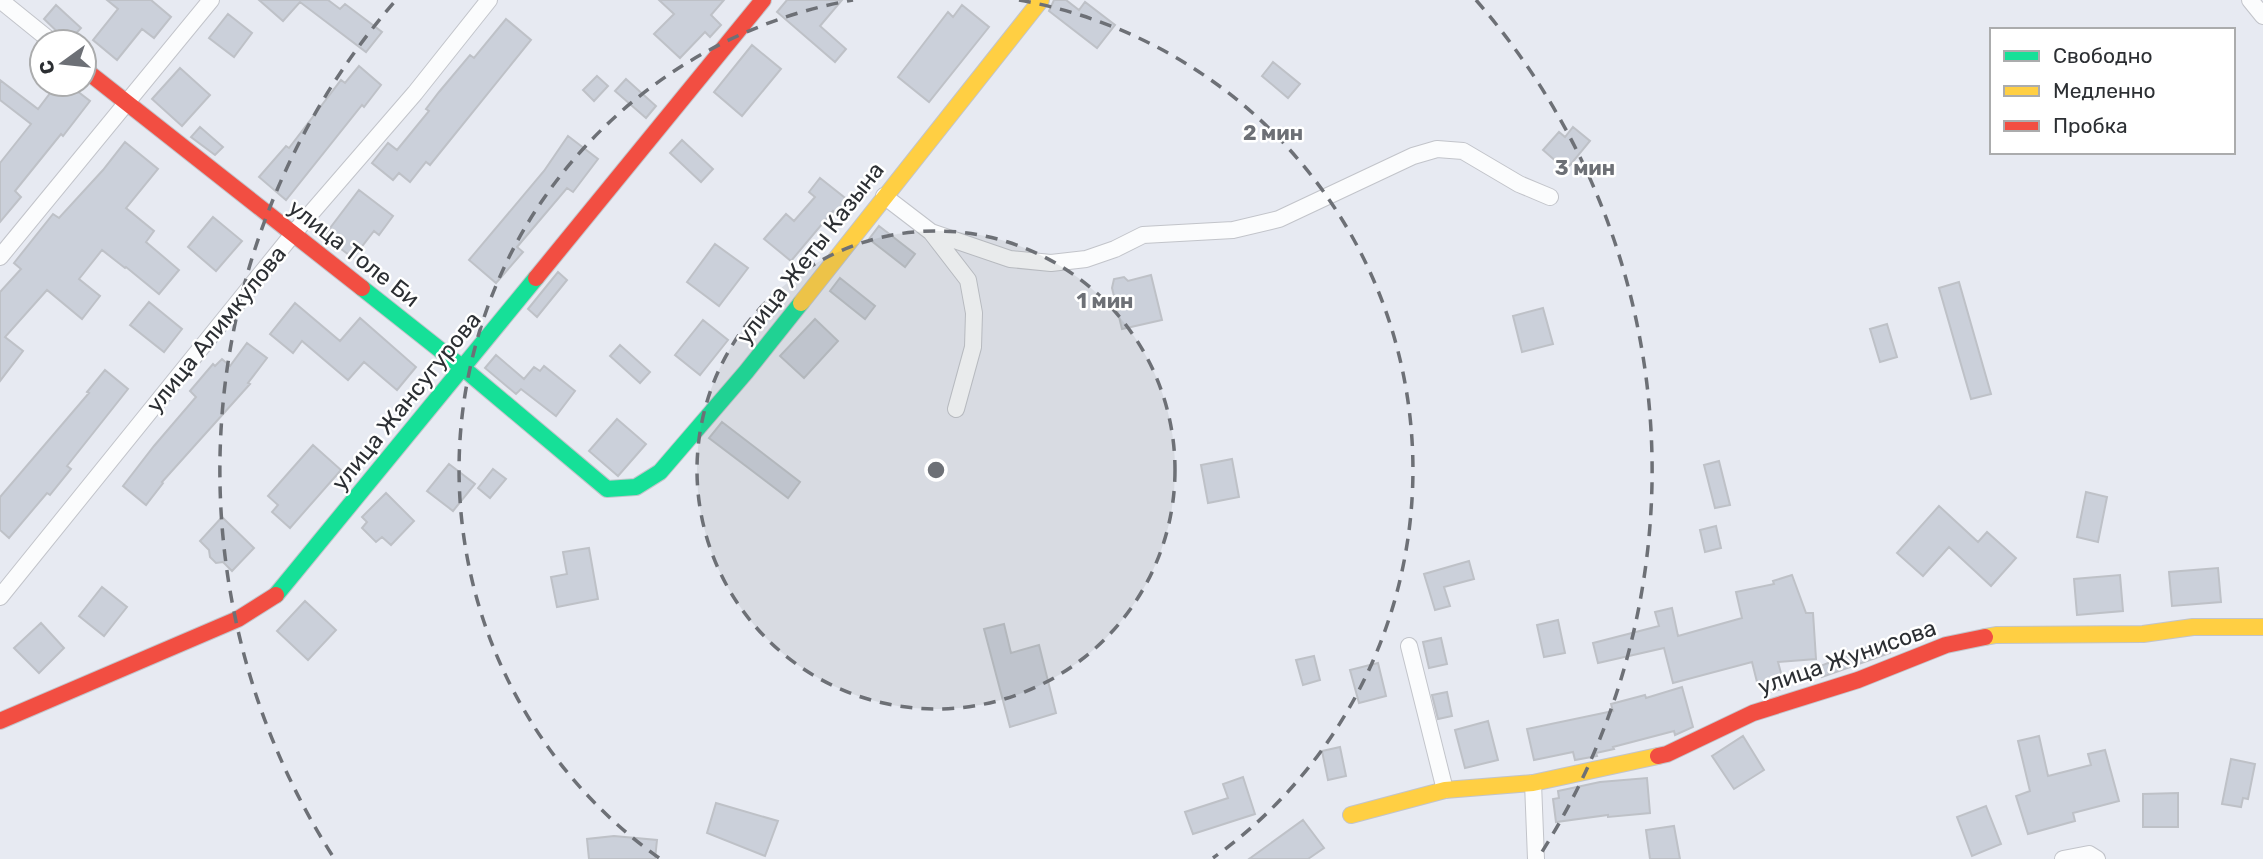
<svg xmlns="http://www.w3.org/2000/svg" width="2263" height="859" viewBox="0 0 2263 859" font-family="Rubik,sans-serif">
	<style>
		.building { fill: #cbd0da; stroke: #bec1c7; stroke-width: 2 }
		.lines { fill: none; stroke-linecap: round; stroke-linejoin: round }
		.street-casing { stroke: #c2c4ca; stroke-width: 18 }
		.fast-casing { stroke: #c2c4ca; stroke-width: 18 }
		.slow-casing { stroke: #c2c4ca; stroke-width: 18 }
		.jam-casing { stroke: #c2c4ca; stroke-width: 18 }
		.street { stroke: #fbfcfd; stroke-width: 16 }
		.fast { stroke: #16e098; stroke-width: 16 }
		.slow { stroke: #ffcf43; stroke-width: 16 }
		.jam { stroke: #f24e42; stroke-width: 16 }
		.ring { fill: none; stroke: #6d7076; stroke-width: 3.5; stroke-dasharray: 12 9 }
		.labels { text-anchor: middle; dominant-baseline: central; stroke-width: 5; stroke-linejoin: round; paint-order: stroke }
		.street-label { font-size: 23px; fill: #2c2f33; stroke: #fff }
		.centre { fill: #6d7076; stroke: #fff; stroke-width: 3.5 }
		.ring-label { font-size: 21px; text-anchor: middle; font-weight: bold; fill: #6d7076; stroke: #fff; stroke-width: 5; stroke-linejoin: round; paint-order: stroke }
	</style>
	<rect width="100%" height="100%" fill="#e7eaf2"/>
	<path class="building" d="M107 0H151L171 17 154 38 142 29 117 60 93 40 118 9Z
		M259 0H328L340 9 345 4 382 32 366 52 300 2 283 21Z
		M659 0H724L711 15 721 25 710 37 705 32 680 58 654 34 674 14Z
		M787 0H842L820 26 846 49 835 62 777 12Z
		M1054 0H1066L1079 10 1085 2 1115 25 1097 48 1049 11Z
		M56 5 81 28 68 42 44 19Z
		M962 5 989 27 929 102 898 77 948 12 953 17Z
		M228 14 252 33 234 57 209 38Z
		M506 19 531 40 430 165 426 162 410 182 399 173 393 180 372 163 388 143 397 150 429 111 426 109 439 92 470 55 474 58Z
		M752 45 781 69 742 116 714 92Z
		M1273 62 1300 84 1288 98 1262 76Z
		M359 66 381 85 364 107 362 105 286 200 259 177 286 146 289 148 341 80 345 83Z
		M180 68 210 95 182 126 152 99Z
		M597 76 608 86 594 101 583 90Z
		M626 79 656 106 646 118 615 91Z
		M0 80 38 109 57 84H68L90 101 63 136 61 134 15 191 21 197 0 222V163L31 124 0 100Z
		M200 127 223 147 215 155 191 137Z
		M1573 127 1590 141 1566 170 1543 150 1559 132 1565 137Z
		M568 136 598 159 573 192 567 188 517 247 523 252 496 283 469 260 544 171Z
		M682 140 713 169 701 182 670 153Z
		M125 142 158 169 126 208 154 231 146 242 179 270 159 294 126 267 125 268 102 250 79 279 100 296 82 319 47 290 5 337 23 351 0 381V292L21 269 14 263 53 214 59 218 103 170Z
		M820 178 854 205 843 219 833 211 791 261 764 239 786 214 794 221 815 197 809 192Z
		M359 190 393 216 379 235 374 231 353 258 324 236Z
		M213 217 242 241 216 271 188 247Z
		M879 226 915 254 905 267 869 239Z
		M715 244 748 268 719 306 687 282Z
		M558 272 567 280 537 317 528 309Z
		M1151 275 1162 320 1122 329 1112 288 1114 279 1124 277 1128 281Z
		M840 278 875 306 865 319 830 291Z
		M1959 282 1991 394 1971 399 1939 288Z
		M149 302 182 329 164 352 130 325Z
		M295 303 340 341 360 318 416 367 397 390 364 362 348 380 302 341 293 353 270 334Z
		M1543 308 1553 344 1522 352 1513 316Z
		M815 319 838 341 804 378 780 356Z
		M703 320 728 340 700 375 675 355Z
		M1887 324 1897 357 1880 362 1870 329Z
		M247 343 267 358 248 383 250 384 162 482 163 483 146 505 123 486 154 446 196 397 190 391 213 364 215 366 222 359 230 366Z
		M620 345 650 372 640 383 610 356Z
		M496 355 524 379 534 367 540 371 544 366 575 391 556 416 521 389 516 394 485 368Z
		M105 370 128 389 67 466 71 469 50 495 47 493 9 538 0 530V497L89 393 87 392Z
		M617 419 646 444 618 476 589 451Z
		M722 422 800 482 788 498 709 438Z
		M313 445 341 470 290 528 272 512 278 505 268 496Z
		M1232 459 1239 497 1208 503 1201 465Z
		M1719 461 1730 505 1715 508 1704 465Z
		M449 464 475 484 453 511 427 491Z
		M493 469 506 479 490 498 478 488Z
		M2086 492 2107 497 2098 542 2077 537Z
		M386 493 414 521 391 545 382 537 376 542 362 528 367 522 362 517Z
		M1939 506 1978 542 1987 532 2016 558 1991 586 1949 547 1923 576 1897 553Z
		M222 517 254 548 232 571 223 562 216 563 210 557 209 550 200 541Z
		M1716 526 1721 548 1705 552 1700 530Z
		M589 548 598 599 557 607 551 577 567 574 563 552Z
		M1469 561 1474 579 1444 587 1450 606 1435 610 1424 574Z
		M2218 568 2221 602 2172 606 2169 572Z
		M1792 575 1806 613H1813L1816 659 1778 662 1785 688 1767 693 1765 684 1758 686 1752 662 1673 683 1664 648 1598 663 1593 643 1659 626 1655 612 1672 608 1678 636 1742 618 1736 592 1774 584 1773 581Z
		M2120 575 2123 611 2077 615 2074 579Z
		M102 587 127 607 104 636 79 616Z
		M305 601 336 630 308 660 277 631Z
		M1558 620 1565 653 1544 657 1537 625Z
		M41 623 64 648 39 673 14 648Z
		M1004 624 1011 653 1039 645 1056 713 1010 727 984 629Z
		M1441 638 1447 664 1429 668 1423 642Z
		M1885 640 1890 653 1822 677 1818 667Z
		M1314 656 1320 680 1303 685 1296 660Z
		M1378 663 1386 696 1359 703 1350 670Z
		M1682 687 1693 727 1675 735 1674 731 1613 747 1614 749 1596 753 1597 756 1575 760 1573 752 1534 760 1527 729 1613 711 1611 704 1645 695 1646 698Z
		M1447 692 1452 716 1438 719 1432 695Z
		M1488 721 1498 760 1465 768 1455 730Z
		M1743 736 1764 770 1734 789 1712 756Z
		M2039 736 2048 776 2091 765 2088 754 2105 750 2119 801 2073 813 2075 821 2028 834 2016 796 2030 791 2018 741Z
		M1340 747 1346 776 1328 780 1322 751Z
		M2231 759 2255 764 2248 799 2243 798 2241 807 2222 804Z
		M1243 777 1255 814 1193 834 1185 812 1228 798 1223 784Z
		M1647 778 1650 813 1608 817V815L1556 822 1553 799 1559 798 1558 791 1600 782Z
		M2178 793V827H2143V794Z
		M716 803 778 821 765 856 707 833Z
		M1986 806 2001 844 1972 856 1957 817Z
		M1303 820 1324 848 1308 859H1249Z
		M1674 826 1680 859H1650L1646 830Z
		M614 836 657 840 655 859H589L587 839Z"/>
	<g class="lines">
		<defs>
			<path id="street" d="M0 0 52 42
				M2250 0 2263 16
				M884 196 931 232 968 280 974 313 973 347 956 409
				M931 232 1010 259 1051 263 1086 259 1115 249 1143 235 1233 230 1279 219 1413 156 1437 149 1463 151 1519 184 1550 197
				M0 257 211 0
				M0 597 293 234 415 93 489 0
				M1409 646 1445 790
				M1533 783 1536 859
				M2063 859 2089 854 2097 859"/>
			<path id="fast" d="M362 288 463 368 607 489 636 487 660 472 746 372 801 303
				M276 595 536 278"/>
			<path id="slow" d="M801 303 1041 0
				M1985 637 1996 635 2143 634 2193 627H2263
				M1351 815 1445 790 1533 783 1658 756"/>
			<path id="jam" d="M84 69 362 288
				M536 278 763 0
				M0 721 238 619 276 595
				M1658 756 1667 754 1753 713 1858 680 1946 645 1985 637"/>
		</defs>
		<use href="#street" class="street-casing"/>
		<use href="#fast" class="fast-casing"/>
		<use href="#slow" class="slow-casing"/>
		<use href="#jam" class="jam-casing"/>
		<use href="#street" class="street"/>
		<use href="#fast" class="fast"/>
		<use href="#slow" class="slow"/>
		<use href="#jam" class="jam"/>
	</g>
	<circle cx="936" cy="470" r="239" fill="#6d7076" fill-opacity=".12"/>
	<g class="ring">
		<circle cx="936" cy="470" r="239"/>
		<path d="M659 858A477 477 0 0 1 853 0M1019 0A477 477 0 0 1 1213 858"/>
		<path d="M332 855A716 716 0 0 1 396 0M1476 0A716 716 0 0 1 1540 855"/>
	</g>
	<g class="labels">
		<g class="street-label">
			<text transform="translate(354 253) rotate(38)">улица Толе Би</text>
			<text transform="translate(810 253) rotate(-52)">улица Жеты Казына</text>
			<text transform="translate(216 329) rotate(-51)">улица Алимкулова</text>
			<text transform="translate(406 401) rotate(-51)">улица Жансугурова</text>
			<text transform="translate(1847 657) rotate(-19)">улица Жунисова</text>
		</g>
	</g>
	<circle cx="936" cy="470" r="10" class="centre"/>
	<g class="ring-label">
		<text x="1273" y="140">2 мин</text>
		<text x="1585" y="175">3 мин</text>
		<text x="1105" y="308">1 мин</text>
	</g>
	<rect x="1990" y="28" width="245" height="126" fill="#ffffff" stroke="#abacad" stroke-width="2"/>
	<rect x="2004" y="51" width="35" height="10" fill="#16e098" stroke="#abacad" stroke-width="2"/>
	<text x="2053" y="63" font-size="21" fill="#2c2f33">Свободно</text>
	<rect x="2004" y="86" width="35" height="10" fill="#ffcf43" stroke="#abacad" stroke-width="2"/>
	<text x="2053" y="98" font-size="21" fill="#2c2f33">Медленно</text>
	<rect x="2004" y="121" width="35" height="10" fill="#f24e42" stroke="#abacad" stroke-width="2"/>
	<text x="2053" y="133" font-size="21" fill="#2c2f33">Пробка</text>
	<g transform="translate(63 63) rotate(255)"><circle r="33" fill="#ffffff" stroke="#abacad" stroke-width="2"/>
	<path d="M0-5L12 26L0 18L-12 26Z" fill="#6d7076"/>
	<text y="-10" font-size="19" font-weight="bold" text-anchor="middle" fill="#2c2f33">С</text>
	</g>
</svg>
